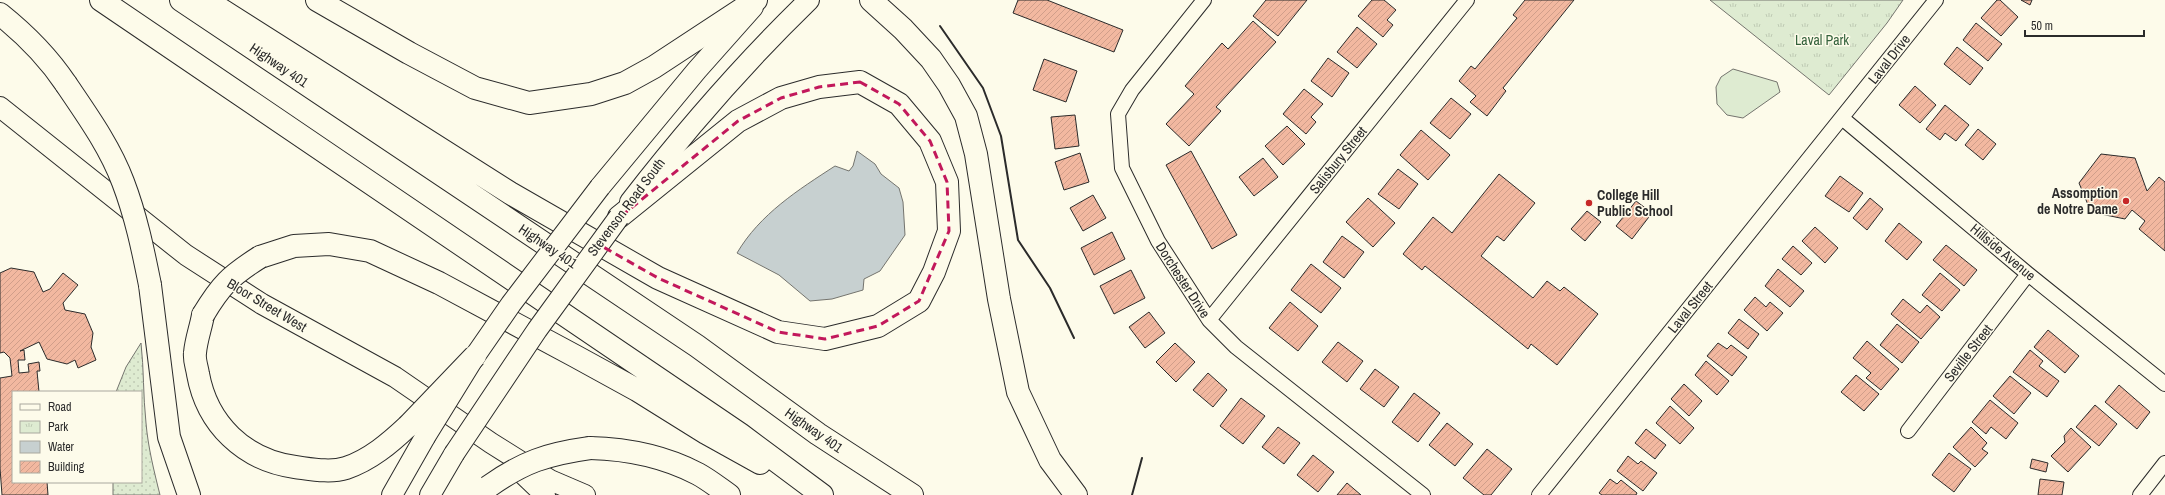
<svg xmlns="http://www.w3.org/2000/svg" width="2165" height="495" viewBox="0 0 2165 495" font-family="'Archivo Narrow',sans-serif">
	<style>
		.grass { fill: url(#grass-dots); stroke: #74746e }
		.park { fill: url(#park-tufts); stroke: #74746e }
		.pitch { fill: #deebd1; stroke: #74746e }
		.water { fill: #c7d0d0; stroke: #74746e }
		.building { fill: url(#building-hatch); stroke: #2b2b2b }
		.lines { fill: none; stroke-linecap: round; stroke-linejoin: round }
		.street-casing { stroke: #2b2b2b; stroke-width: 16 }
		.secondary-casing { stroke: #2b2b2b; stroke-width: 22 }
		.highway-casing { stroke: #2b2b2b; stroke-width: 24 }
		.street { stroke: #fdfbea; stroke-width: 14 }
		.secondary { stroke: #fdfbea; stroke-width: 20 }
		.highway { stroke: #fdfbea; stroke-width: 22 }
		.secondary-bridge-casing { stroke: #2b2b2b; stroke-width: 22; stroke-linecap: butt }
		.highway-bridge-casing { stroke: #2b2b2b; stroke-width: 24; stroke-linecap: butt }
		.secondary-bridge { stroke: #fdfbea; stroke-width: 20 }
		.highway-bridge { stroke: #fdfbea; stroke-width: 22 }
		.wall { stroke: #2b2b2b; stroke-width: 2 }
		.marked { fill: none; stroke: #c2185b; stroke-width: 3; stroke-dasharray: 8 5; stroke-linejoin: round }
		.poi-dot { fill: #c62828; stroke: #fdfbea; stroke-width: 1.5 }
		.labels { text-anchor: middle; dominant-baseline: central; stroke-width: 3; stroke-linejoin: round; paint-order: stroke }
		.park-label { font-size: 14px; fill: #34623c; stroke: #fdfbea }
		.street-label { font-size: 14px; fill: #2b2b2b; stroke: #fdfbea }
		.poi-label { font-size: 14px; font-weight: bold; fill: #2b2b2b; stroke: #fdfbea; text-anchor: end }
	</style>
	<defs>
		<pattern id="grass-dots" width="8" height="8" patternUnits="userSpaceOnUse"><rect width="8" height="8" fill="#deebd1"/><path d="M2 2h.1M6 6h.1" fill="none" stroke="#bfcab4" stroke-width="1.8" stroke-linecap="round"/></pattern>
		<pattern id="park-tufts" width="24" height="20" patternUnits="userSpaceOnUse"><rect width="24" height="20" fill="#deebd1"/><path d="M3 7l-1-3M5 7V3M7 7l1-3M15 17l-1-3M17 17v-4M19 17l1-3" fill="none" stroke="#bfcab4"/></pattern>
		<pattern id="building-hatch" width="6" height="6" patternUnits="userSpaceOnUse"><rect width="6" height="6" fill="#f2b8a0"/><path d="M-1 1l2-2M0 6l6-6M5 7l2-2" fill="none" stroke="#d09e8a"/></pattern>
	</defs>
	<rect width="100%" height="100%" fill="#fdfbea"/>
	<path class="grass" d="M141 343C144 369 143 396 146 423 148 447 154 471 160 495H113V482H141V392H116L126 367Z"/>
	<path class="park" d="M1710 0H1903L1887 23 1829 95Z"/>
	<path class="pitch" d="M1733 69 1777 82 1780 92 1743 118 1727 115 1717 104 1716 87 1721 77Z"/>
	<path class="water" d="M857 151 875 164 881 174 899 188 903 202 905 235 880 271 864 279 863 290 832 299 810 301 779 275 737 253C760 214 798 190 835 166L849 171 853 166Z"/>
	<path class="building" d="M1018 0H1047L1123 30 1114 52 1013 13Z
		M1266 0H1307L1278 36 1253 16Z
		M1372 0H1384L1396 10 1387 20 1393 25 1383 37 1358 16Z
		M1525 0H1574L1503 88 1506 91 1487 116 1470 102 1476 96 1459 81 1471 66 1475 69 1517 18 1513 15Z
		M1997 0H2000L2018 17 2001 36 1981 18Z
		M2021 0H2032L2030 5Z
		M1253 21 1276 42 1216 107 1221 111 1189 146 1166 124 1194 94 1185 86 1222 43 1228 49Z
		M1976 23 2002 44 1988 61 1963 40Z
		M1357 27 1377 44 1357 68 1337 52Z
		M1957 47 1983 68 1970 85 1944 64Z
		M1328 58 1349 73 1332 97 1311 81Z
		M1044 59 1077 71 1066 102 1033 90Z
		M1915 86 1936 105 1920 123 1899 105Z
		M1304 89 1323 104 1311 117 1316 122 1306 134 1283 114Z
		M1451 98 1471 114 1450 139 1430 123Z
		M1945 105 1969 125 1956 141 1945 133 1940 140 1926 129Z
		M1075 115 1079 146 1055 149 1051 117Z
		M1287 126 1305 144 1283 165 1265 146Z
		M1978 129 1996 144 1983 160 1965 145Z
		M1421 130 1450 155 1428 180 1400 155Z
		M1191 151 1237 235 1212 249 1166 165Z
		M1080 153 1089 182 1064 190 1055 162Z
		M2101 154 2135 158 2147 191 2159 177 2165 182V251L2139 229 2145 221 2132 210 2125 219 2091 212 2079 183Z
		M1263 158 1278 177 1254 196 1239 177Z
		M1398 169 1418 184 1399 209 1378 194Z
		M1499 174 1535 203 1504 241 1497 236 1481 256 1533 298 1547 281 1560 291 1564 287 1598 314 1557 365 1531 344 1528 349 1425 266 1422 270 1403 254 1433 217 1452 233Z
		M1840 176 1863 193 1849 212 1825 196Z
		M1093 195 1106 218 1083 231 1070 208Z
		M1368 198 1395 223 1373 247 1346 222Z
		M1870 198 1883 209 1867 230 1853 218Z
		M1636 201 1652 213 1632 239 1616 226Z
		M1587 211 1601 222 1585 241 1571 229Z
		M1899 223 1922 242 1907 260 1885 241Z
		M1815 227 1838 248 1825 263 1802 241Z
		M1112 232 1125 259 1094 275 1081 248Z
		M1342 236 1364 252 1344 278 1323 262Z
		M1946 245 1977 270 1964 286 1933 260Z
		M1793 246 1812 263 1801 275 1782 259Z
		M1311 264 1341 288 1321 313 1291 290Z
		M11 268 34 272 43 292 50 289 63 273 78 285 63 303 65 310 85 314 93 333 91 347 96 360 78 368 75 360 67 364 47 359 39 342 20 351 24 350 25 360H18L19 373 29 372 28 364 39 362 40 371H37L39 392H13V482H47L48 495H2L0 468V378L12 376 10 358 4 352 0 353V273Z
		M1778 269 1804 291 1790 307 1765 286Z
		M1131 270 1145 298 1114 314 1100 286Z
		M1940 273 1960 290 1942 311 1922 295Z
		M1755 297 1766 307 1770 302 1783 313 1767 331 1744 310Z
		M1903 299 1920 313 1927 305 1940 317 1921 339 1891 314Z
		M1290 302 1318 326 1298 351 1269 328Z
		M1149 312 1165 333 1145 348 1129 327Z
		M1739 319 1759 334 1748 349 1728 333Z
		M1897 324 1919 342 1902 363 1880 345Z
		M2048 330 2079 356 2065 373 2034 347Z
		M1867 341 1899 369 1881 390 1866 378 1871 373 1853 358Z
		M1338 342 1363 361 1347 382 1322 362Z
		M1175 343 1195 362 1176 382 1156 362Z
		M1718 343 1727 349 1731 345 1747 357 1732 376 1707 356Z
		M2030 350 2043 361 2039 366 2059 381 2047 397 2013 372Z
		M1706 361 1729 381 1717 395 1695 375Z
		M1375 369 1399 387 1384 407 1360 389Z
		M1208 373 1227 390 1213 407 1193 390Z
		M1856 375 1879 394 1864 411 1841 392Z
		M2010 376 2031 393 2014 414 1993 396Z
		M1684 384 1702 401 1689 416 1671 399Z
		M2119 385 2150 412 2137 429 2105 402Z
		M1414 393 1440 413 1418 442 1392 422Z
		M1241 398 1265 416 1243 444 1220 426Z
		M1990 400 2018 423 2006 439 1991 427 1986 434 1972 422Z
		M2095 405 2117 424 2099 446 2076 427Z
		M1670 406 1694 428 1680 444 1656 423Z
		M1447 423 1473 444 1455 466 1429 445Z
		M1278 427 1300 443 1284 464 1262 447Z
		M1971 427 1987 443 1982 449 1988 453 1975 467 1953 447Z
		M2071 428 2091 447 2068 472 2051 456 2065 442 2064 436Z
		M1646 429 1666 445 1655 459 1635 443Z
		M1487 449 1512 469 1491 495H1484L1463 478Z
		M1949 453 1971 469 1954 492 1932 475Z
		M1313 455 1334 472 1318 492 1297 475Z
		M1628 456 1638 464 1641 461 1657 473 1643 491 1617 471Z
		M2032 459 2048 463 2046 472 2030 468Z
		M1610 479 1617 484 1621 480 1637 493 1636 495H1602L1599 493Z
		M2040 479 2064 482 2062 495H2038Z
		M1347 483 1361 495H1337Z"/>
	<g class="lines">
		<defs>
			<path id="street" d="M1204 0 1132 90 1118 114 1122 168 1158 241 1209 320 1236 347 1423 495
				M1842 118 2028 274 2165 384
				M1209 320 1467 0
				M1908 431 2028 274
				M1539 495 1936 0
				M2140 495 2165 463"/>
			<path id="secondary" d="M0 107 186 255 262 304 395 377 491 443 550 480 585 495
				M600 187 697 70 753 7
				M630 202C685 131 744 63 809 0
				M520 471 545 495
				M392 495 425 437
				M430 495 454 454"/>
			<path id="highway" d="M101 0 740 434 822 495
				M181 0 697 346 818 434 912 495
				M206 0 510 193 658 278 778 332 825 339 878 326 919 301 934 272 949 231 947 182 930 141 899 104 860 82 819 87 781 98 738 121 619 217
				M317 0 409 53 475 88 529 103 591 94 625 83 654 67 756 0
				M871 0 903 29 931 59 949 85 966 116 976 154 999 299 1018 392 1050 460 1076 495
				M0 14C25 34 48 57 66 84
				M260 257 294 246 329 244 370 251 439 283 575 356 637 390 706 433 760 463
				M150 285 169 437 189 495
				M203 315C201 327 196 340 195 353 194 360 197 367 198 374 207 424 244 460 295 467 311 469 330 473 346 468 370 460 390 443 408 426
				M590 448C628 449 664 456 698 474 709 480 719 488 729 495"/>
		</defs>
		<use href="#street" class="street-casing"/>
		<use href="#secondary" class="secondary-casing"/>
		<use href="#highway" class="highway-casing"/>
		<use href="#street" class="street"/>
		<use href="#secondary" class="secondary"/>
		<use href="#highway" class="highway"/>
		<defs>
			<path id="secondary-bridge" d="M425 437 475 356 511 304 600 187
				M454 454 537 330 619 217"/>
			<path id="highway-bridge" d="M66 84C87 115 110 147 123 182 136 216 143 250 150 285
				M203 315C221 285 230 276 260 257
				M408 426 475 356
				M488 487C523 462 547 454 590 448"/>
		</defs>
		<use href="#secondary-bridge" class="secondary-bridge-casing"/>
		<use href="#highway-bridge" class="highway-bridge-casing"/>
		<use href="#secondary-bridge" class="secondary-bridge"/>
		<use href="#highway-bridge" class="highway-bridge"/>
		<path class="wall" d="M940 26 983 88 1001 136 1018 240 1050 288 1074 338
			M1132 495 1142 458"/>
	</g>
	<path class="marked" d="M860 82 899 104 930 141 947 182 949 231 919 301 878 326 825 339 778 332 658 278 598 244 614 222 738 121 781 98 819 87Z"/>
	<g class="poi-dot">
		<circle cx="2126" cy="201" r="4"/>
		<circle cx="1589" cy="203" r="4"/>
	</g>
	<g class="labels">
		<g class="park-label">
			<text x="1822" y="40">Laval Park</text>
		</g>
		<g class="street-label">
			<text transform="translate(1889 59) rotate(-52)">Laval Drive</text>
			<text transform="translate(279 65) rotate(34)">Highway 401</text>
			<text transform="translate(1338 160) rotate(-51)">Salisbury Street</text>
			<text transform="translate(626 207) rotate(-53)">Stevenson Road South</text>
			<text transform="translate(548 246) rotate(34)">Highway 401</text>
			<text transform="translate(2003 252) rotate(40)">Hillside Avenue</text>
			<text transform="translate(1183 280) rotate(57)">Dorchester Drive</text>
			<text transform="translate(267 305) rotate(31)">Bloor Street West</text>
			<text transform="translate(1690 307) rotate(-51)">Laval Street</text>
			<text transform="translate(1968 353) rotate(-52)">Seville Street</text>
			<text transform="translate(814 430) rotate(35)">Highway 401</text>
		</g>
		<g class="poi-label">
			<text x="2118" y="193">Assomption<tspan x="2118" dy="16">de Notre Dame</tspan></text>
			<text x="1597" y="195" text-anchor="start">College Hill<tspan x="1597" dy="16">Public School</tspan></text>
		</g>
	</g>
	<rect x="12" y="391" width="130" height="92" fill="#fdfbea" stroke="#a9a89e"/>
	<rect x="20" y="404" width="20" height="6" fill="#fdfbea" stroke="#a9a89e"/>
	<text x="48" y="411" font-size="12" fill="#2b2b2b">Road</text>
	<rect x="20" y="421" width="20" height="12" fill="url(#park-tufts)" stroke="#a9a89e"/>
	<text x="48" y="431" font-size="12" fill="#2b2b2b">Park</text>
	<rect x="20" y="441" width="20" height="12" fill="#c7d0d0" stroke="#a9a89e"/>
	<text x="48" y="451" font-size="12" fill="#2b2b2b">Water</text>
	<rect x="20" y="461" width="20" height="12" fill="url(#building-hatch)" stroke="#a9a89e"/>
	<text x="48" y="471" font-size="12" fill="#2b2b2b">Building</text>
	<path d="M2025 30v6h119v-6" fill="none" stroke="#2b2b2b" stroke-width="2"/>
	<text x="2031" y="30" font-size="12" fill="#2b2b2b" stroke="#fdfbea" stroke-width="3" paint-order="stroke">50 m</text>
</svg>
